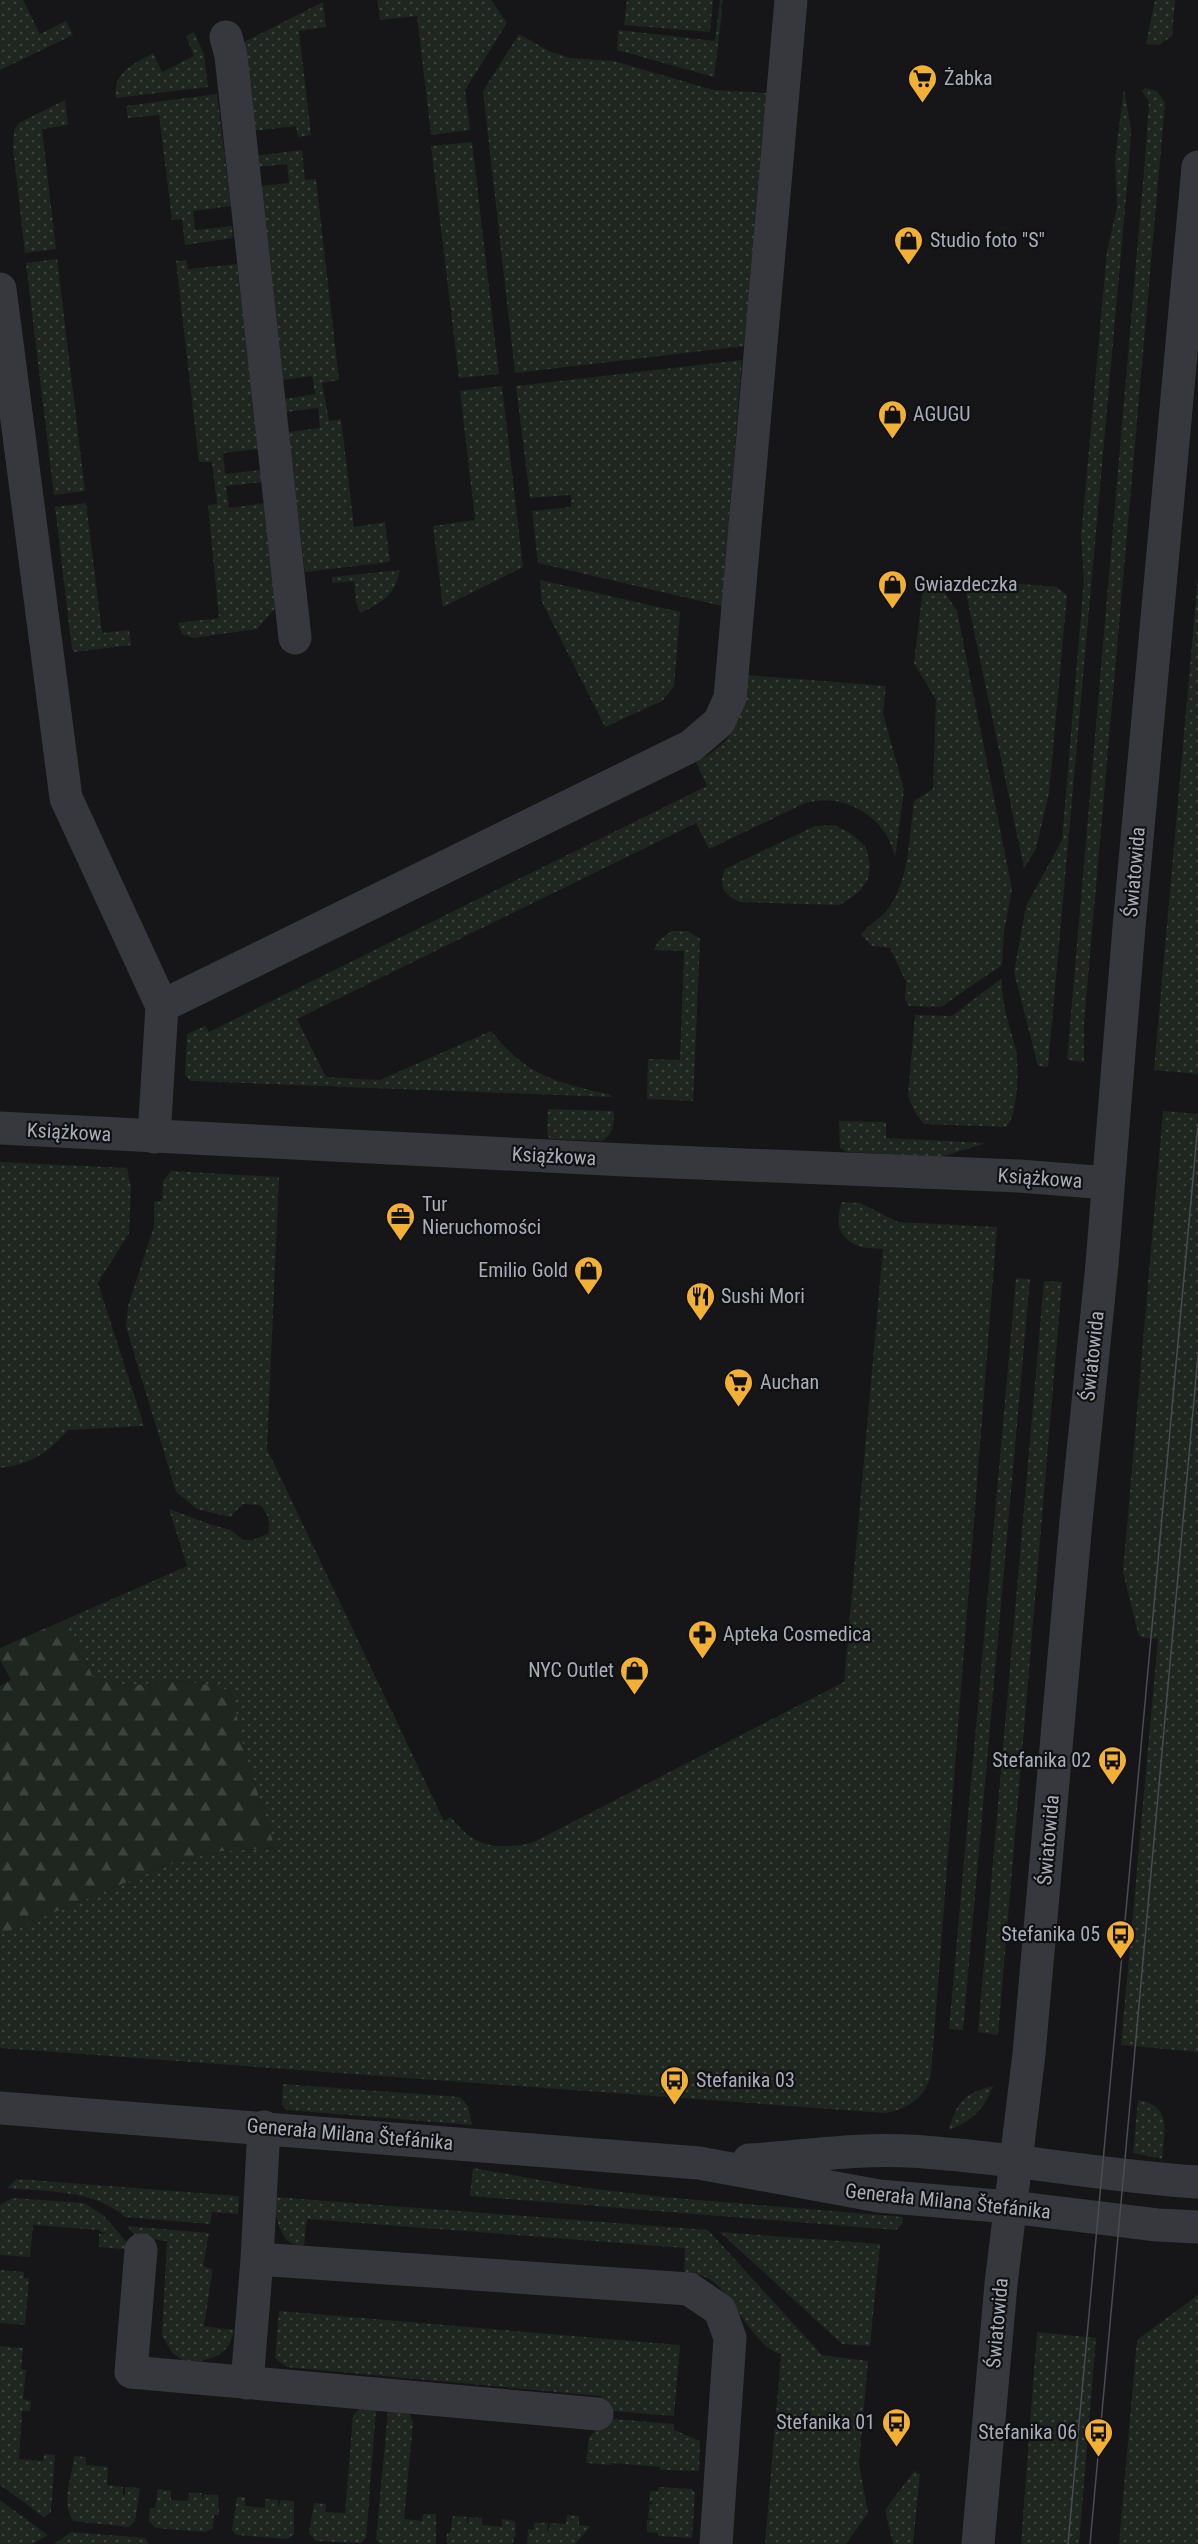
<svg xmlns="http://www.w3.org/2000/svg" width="1198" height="2544" viewBox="0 0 1198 2544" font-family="'Roboto Condensed',sans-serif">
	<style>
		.grass { fill: url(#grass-dots) }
		.forest { fill: url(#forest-firs) }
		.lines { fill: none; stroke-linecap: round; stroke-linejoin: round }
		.minor { stroke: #37383d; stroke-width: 33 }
		.tram { stroke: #4a4c52; stroke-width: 1.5 }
		.labels { text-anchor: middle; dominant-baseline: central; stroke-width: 4.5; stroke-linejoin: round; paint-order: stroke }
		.poi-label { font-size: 20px; fill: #a8adb8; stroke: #111113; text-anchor: start }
		.street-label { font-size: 20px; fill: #a8adb8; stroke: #111113 }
	</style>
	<defs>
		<pattern id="grass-dots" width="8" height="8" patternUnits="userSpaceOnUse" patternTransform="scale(1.5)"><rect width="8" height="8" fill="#1e261f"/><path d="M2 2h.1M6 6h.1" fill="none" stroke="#3c433d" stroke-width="1.8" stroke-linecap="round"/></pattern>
		<pattern id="forest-firs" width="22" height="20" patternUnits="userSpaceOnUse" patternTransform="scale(1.5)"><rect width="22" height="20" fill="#1e261f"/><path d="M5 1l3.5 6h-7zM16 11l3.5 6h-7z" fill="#3c433d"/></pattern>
	</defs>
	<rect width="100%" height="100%" fill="#161618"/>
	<path class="grass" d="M0 0H23L40 34 66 21 73 35 0 70Z
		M377 0H491L507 23 465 90 470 130 431 135 417 16 380 20Z
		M627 0H713L710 32 624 25Z
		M720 0H723L721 6 722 12 714 77 617 50 618 30 715 41Z
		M1155 0H1175L1172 36 1159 45 1146 44Z
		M323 2 326 27 299 31 311 135 298 137 296 126 252 131 242 43Z
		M194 32 204 55 208 87 116 98C113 71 133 65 153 53L162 72 194 56 186 36Z
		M519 34 551 52 571 58 614 61 713 90 768 93 745 346 515 373 483 91Z
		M1145 88 1157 91 1165 103 1084 1023V1062L1067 1060 1145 159 1149 102 1142 91Z
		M1124 89 1131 130 1129 164 1048 1067 1038 1066 1014 972 1026 906 1062 840 1084 579 1081 538 1107 251 1117 207 1115 159Z
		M217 94 231 206 193 211 195 230 232 226 233 238 185 245 182 219 172 220 159 115 128 118 126 106Z
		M65 100 68 125 42 129 56 249 25 253 13 148 14 130 19 123Z
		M472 142 499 374 459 378 431 146Z
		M302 150 305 180 316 179 339 380 322 383 329 421 341 419 354 527 385 522 390 562 305 572 288 432 320 428 318 408 286 412 285 399 315 394 312 376 282 380 259 186 289 183 287 164 257 167 255 156Z
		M57 259 85 491 54 495 26 263Z
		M186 260 188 269 237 264 259 449 223 453 225 474 261 470 263 482 226 486 229 508 265 503 278 605 257 629 193 638 182 634 178 623 219 618 208 505 217 504 212 462H199L176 261Z
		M742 360 722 606 538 563 532 511 571 507V495L530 498 516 386Z
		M502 386 523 567 443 607 433 526 475 520 460 391Z
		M86 503 102 633 129 630 131 645 75 652 72 649 55 507Z
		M400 570C395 595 382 603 360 613L356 602 354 581 332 583V577Z
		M1198 577V1074L1154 1070Z
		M935 578 957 611 1012 889 1004 932 1002 965 941 1007 909 1006 905 1000 906 982 890 948 872 946 861 935C868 924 881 919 888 909 910 879 909 837 914 801L933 789 936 700 914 663 924 580 934 581Z
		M963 579 1057 587 1067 595 1049 793 1036 849 1024 868Z
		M540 580 680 612 674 686 662 701 605 727 542 602Z
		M746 675 886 686 883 713 904 790 895 858C888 817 842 790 803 804L709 849 696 823 297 1019 326 1077 380 1080 491 1031C528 1077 556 1082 611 1095L612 1097 190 1081 185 1075 187 1034 205 1026 209 1032 707 786 696 762C737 741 742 718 746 675Z
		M835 825 853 835 866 847 870 866 868 879 860 891 840 905 740 902C723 895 718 885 725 869L815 826Z
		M672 931H688L700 939 693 1101 647 1099 648 1059 680 1060 684 951 654 950 659 940Z
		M1002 978C1001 1004 1010 1026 1016 1051 1019 1066 1018 1118 1006 1127L924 1124 916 1114 908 1096 915 1015 952 1016Z
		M548 1109 614 1111C614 1125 614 1133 602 1141L550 1139 547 1133Z
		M1163 1111 1198 1114V2052L1121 2045 1158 1639 1139 1637 1123 1572Z
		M839 1121 886 1122V1138L986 1143 941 1157 846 1152 840 1148Z
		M0 1162 127 1168 131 1187 129 1233 98 1283 144 1426 68 1430C49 1452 30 1465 0 1468Z
		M171 1171 279 1177 267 1449 444 1821 451 1817C474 1848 496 1850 532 1843L844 1682 883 1249C876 1248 865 1249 858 1246 837 1237 835 1221 842 1202L860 1203 898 1222 997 1227 931 2074C926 2097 907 2110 885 2113L0 2048V1935L172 1863 222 1851 275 1848C260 1796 238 1746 233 1692L210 1685 175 1680 131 1686 93 1677 67 1619 187 1566 169 1509 212 1525 231 1530 243 1540H253L268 1534C270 1522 269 1514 260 1505L243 1504 230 1517 197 1509 176 1492 126 1327 128 1306 154 1226V1201H162L163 1181Z
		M1016 1278 1030 1279 963 2030 949 2029Z
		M1044 1281 1062 1282 998 2035 978 2032Z
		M283 2084 460 2097 468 2106 472 2125 287 2110 282 2105Z
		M993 2086C985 2108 972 2121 949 2130 956 2102 966 2092 993 2086Z
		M1138 2100C1173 2105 1164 2133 1162 2159L1133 2153Z
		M473 2168 580 2187 662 2197 903 2217 902 2224 896 2230 470 2196Z
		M17 2179 239 2196 238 2214 212 2212 210 2224 125 2217C94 2189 46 2192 7 2188Z
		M275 2197 708 2230 822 2355 868 2361 859 2464 868 2513 846 2544H765L781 2354C756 2350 732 2294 711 2280 702 2274 694 2274 684 2274L685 2248 307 2219 304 2245C281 2251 274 2214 275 2197Z
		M12 2198 84 2203 103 2215 134 2250 99 2247V2234L107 2233 100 2232V2230L33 2225 30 2257 0 2255V2205Z
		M127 2226 209 2233 203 2266 212 2269V2274L204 2326 234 2330C229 2357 211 2359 188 2363L173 2354 162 2336 167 2241 136 2237Z
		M720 2232 880 2244 870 2346 842 2344Z
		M0 2270 24 2272V2278H29L25 2325 0 2323Z
		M1198 2295V2544H1119L1137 2340Z
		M279 2311 680 2345 674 2416 601 2410V2396L286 2367 275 2358Z
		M1037 2332 1096 2338 1079 2544H1021Z
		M0 2346 23 2348 21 2369 26 2370 23 2399 31 2401 30 2411H22L19 2459 43 2461 44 2454 55 2455 51 2512 44 2517 0 2485Z
		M362 2407 376 2410 366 2538 361 2543 316 2541 309 2533 314 2503 326 2504 325 2512 345 2513 353 2415Z
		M388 2411H408L413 2422 404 2519 422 2521 423 2514H436V2544H380L376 2540Z
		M601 2418 674 2424V2430L700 2441 699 2471 660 2470V2467L612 2463 611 2465 586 2463 589 2437 601 2426Z
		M74 2456 86 2457V2465L108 2467 107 2485 123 2487V2495H125V2487L140 2488 135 2521 129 2527 73 2521C60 2501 73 2475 74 2456Z
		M914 2471 920 2474 913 2544H893L885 2510Z
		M659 2487 692 2489 695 2493 692 2538 658 2536V2533L647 2532V2520H656L648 2518 649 2504 658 2503 649 2502 650 2491H658Z
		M158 2489 171 2491V2500L188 2501 189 2493H202V2501L204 2494 218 2495 219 2515H214L213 2528 206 2532 155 2528 149 2521 150 2508H155Z
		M237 2497H245V2506L265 2508V2499L278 2500V2508L281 2500 294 2501V2534L287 2539 236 2535 232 2530Z
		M0 2500 48 2535 33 2544H0Z
		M567 2515 579 2516V2525L591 2526 575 2544H527L528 2529 534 2530V2522L548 2523 547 2531H549L550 2523 566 2524Z
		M453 2516 467 2517V2525L469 2517 482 2518V2525L502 2527V2519L515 2521 516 2536 514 2537 513 2544H448L446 2542 447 2533H450Z
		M71 2532 145 2538 149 2544H54Z"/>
	<path class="forest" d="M67 1619 93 1677 131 1686 174 1680 210 1685 234 1692C238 1746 260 1796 275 1848L222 1851 172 1863 0 1935V1686L11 1680 0 1660V1648Z"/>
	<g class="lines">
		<path class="minor" d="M226 37 231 56 295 638
			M0 289 66 798 162 1006 154 1137
			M162 1006 691 746 719 722 730 698 791 0
			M0 1128 625 1160 1019 1176 1108 1183
			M0 2108 699 2163 879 2196 1010 2207 1157 2225 1198 2227
			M264 2127 257 2259 689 2289 720 2310 730 2338 716 2544
			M749 2160C799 2157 857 2148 908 2151 1005 2156 1101 2176 1198 2182
			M141 2250 131 2372 597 2414
			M247 2383 257 2259
			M978 2544 1001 2284 1029 2054 1076 1521 1102 1264 1129 927 1198 167"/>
		<path class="tram" d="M1068 2544 1198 1124
			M1090 2544 1198 1356"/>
	</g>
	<defs>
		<symbol id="supermarket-pin" viewBox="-11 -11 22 30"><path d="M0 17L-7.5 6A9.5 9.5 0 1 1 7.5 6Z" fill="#f2b134" stroke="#111113"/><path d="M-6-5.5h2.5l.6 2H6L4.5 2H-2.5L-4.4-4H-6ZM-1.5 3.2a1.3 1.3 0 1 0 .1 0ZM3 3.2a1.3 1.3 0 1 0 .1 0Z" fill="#111"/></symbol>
		<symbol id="shop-pin" viewBox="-11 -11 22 30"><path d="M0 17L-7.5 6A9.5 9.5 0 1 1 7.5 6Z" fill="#f2b134" stroke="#111113"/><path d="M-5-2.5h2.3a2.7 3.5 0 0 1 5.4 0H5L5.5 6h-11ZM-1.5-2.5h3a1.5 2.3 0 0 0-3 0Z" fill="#111"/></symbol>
		<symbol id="office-pin" viewBox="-11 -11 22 30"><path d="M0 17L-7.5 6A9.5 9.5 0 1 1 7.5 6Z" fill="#f2b134" stroke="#111113"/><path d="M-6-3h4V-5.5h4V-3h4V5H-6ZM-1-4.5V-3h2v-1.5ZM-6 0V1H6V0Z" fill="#111"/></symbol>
		<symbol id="restaurant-pin" viewBox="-11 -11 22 30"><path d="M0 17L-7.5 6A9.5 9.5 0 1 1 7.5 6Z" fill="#f2b134" stroke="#111113"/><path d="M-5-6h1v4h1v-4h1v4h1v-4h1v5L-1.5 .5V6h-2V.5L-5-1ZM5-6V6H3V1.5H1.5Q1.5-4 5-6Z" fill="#111"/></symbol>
		<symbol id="pharmacy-pin" viewBox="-11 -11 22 30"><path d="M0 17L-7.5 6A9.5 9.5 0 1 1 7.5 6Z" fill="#f2b134" stroke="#111113"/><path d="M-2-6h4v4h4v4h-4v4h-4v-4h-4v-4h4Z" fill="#111"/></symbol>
		<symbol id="bus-pin" viewBox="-11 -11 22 30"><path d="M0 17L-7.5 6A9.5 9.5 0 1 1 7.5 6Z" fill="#f2b134" stroke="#111113"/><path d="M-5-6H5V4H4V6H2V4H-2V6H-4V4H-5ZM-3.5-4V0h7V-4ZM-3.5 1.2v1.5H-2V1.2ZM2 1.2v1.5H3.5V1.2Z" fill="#111"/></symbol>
	</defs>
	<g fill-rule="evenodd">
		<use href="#supermarket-pin" x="906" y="62" width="33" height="45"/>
		<use href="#shop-pin" x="892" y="224" width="33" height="45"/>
		<use href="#shop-pin" x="876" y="398" width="33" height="45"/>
		<use href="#shop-pin" x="876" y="568" width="33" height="45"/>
		<use href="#office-pin" x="384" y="1200" width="33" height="45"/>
		<use href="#shop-pin" x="572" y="1254" width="33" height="45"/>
		<use href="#restaurant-pin" x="684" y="1280" width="33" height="45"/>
		<use href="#supermarket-pin" x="722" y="1366" width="33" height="45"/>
		<use href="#pharmacy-pin" x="686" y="1618" width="33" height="45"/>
		<use href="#shop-pin" x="618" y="1654" width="33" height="45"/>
		<use href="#bus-pin" x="1096" y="1744" width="33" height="45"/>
		<use href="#bus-pin" x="1104" y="1918" width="33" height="45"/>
		<use href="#bus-pin" x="658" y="2064" width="33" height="45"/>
		<use href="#bus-pin" x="880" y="2406" width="33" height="45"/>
		<use href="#bus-pin" x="1082" y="2416" width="33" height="45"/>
	</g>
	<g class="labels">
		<g class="poi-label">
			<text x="944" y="78">Żabka</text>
			<text x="930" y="240">Studio foto "S"</text>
			<text x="913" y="414">AGUGU</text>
			<text x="914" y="584">Gwiazdeczka</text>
			<text x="422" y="1204">Tur<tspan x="422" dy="23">Nieruchomości</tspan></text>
			<text x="568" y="1270" text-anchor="end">Emilio Gold</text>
			<text x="721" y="1296">Sushi Mori</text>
			<text x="760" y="1382">Auchan</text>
			<text x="723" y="1634">Apteka Cosmedica</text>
			<text x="614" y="1670" text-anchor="end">NYC Outlet</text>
			<text x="1091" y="1760" text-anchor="end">Stefanika 02</text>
			<text x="1100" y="1934" text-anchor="end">Stefanika 05</text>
			<text x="696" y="2080">Stefanika 03</text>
			<text x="875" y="2422" text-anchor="end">Stefanika 01</text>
			<text x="1077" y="2432" text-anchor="end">Stefanika 06</text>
		</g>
		<g class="street-label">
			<text transform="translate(1134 872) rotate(-85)">Światowida</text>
			<text transform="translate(69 1132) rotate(3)">Książkowa</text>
			<text transform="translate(554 1156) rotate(3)">Książkowa</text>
			<text transform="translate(1040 1178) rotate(4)">Książkowa</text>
			<text transform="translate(1092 1356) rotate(-84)">Światowida</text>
			<text transform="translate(1048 1840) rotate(-85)">Światowida</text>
			<text transform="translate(350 2134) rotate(5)">Generała Milana Štefánika</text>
			<text transform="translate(948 2201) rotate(6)">Generała Milana Štefánika</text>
			<text transform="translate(997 2323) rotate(-85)">Światowida</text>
		</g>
	</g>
</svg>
